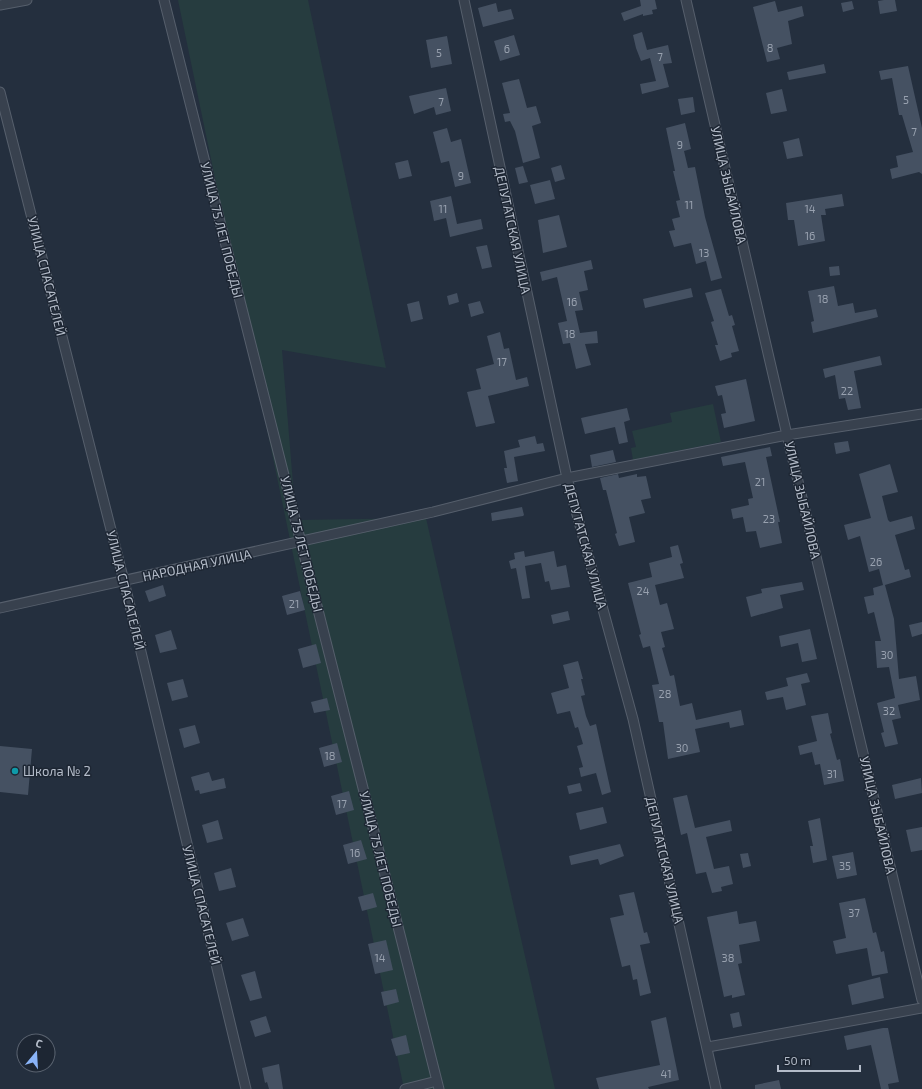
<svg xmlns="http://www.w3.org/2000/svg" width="922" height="1089" viewBox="0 0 922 1089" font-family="'Exo 2',sans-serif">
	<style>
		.green { fill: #263c3f }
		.building { fill: #455162 }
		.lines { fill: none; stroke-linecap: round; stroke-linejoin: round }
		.minor-casing { stroke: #565f6c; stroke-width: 11 }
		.minor { stroke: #38414e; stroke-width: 9 }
		.culture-dot { fill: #0f9aa8; stroke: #1d2633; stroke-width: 1.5 }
		.labels { text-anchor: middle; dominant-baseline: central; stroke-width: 3; stroke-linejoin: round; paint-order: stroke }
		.number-label { font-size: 11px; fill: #98a1af }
		.street-label { font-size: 13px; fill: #b4bcc9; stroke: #1d2633 }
		.poi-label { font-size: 13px; fill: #b4bcc9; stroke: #1d2633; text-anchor: start }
	</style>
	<rect width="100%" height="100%" fill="#242f3e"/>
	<path class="green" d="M178 0H308L386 368 282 350 296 520 426 518 555 1089H404Z
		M713 404 721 442 633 460 631 448 636 447 632 431 672 422 670 413Z"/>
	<path class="building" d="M640 0H655L657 9 652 10 653 14 643 16V14L624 21 621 13 641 6Z
		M884 0H895L897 11 880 14 878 1Z
		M775 1 778 12 802 6 804 16 788 21 792 44 777 48 780 59 767 62 753 7Z
		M852 1 854 9 843 12 841 3Z
		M496 3 498 12 511 9 514 19 483 27 478 8Z
		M642 32 647 50 668 45 672 63 663 64 669 87 642 94 640 84 656 81 650 58 641 61 636 48 633 35Z
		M514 35 520 55 500 61 494 41Z
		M447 36 452 64 431 68 426 40Z
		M824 64 826 73 789 80 787 72Z
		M908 66 922 128V174L919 172 892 179 890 169 898 167 896 156 913 152 902 115H899L892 78 881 80 879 71Z
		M519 79 527 108 536 106 541 123 532 126 540 158 523 163 515 131 510 121 505 122 503 114 510 113 502 83Z
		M446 88 451 111 436 115 434 107 414 114 409 96Z
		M782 89 787 111 771 114 766 93Z
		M693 97 695 112 681 115 678 99Z
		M685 123 691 149 684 151 688 168 695 167 705 217 722 278 711 281 706 261 696 264 691 243 674 247 669 231 675 230 672 219 680 217 676 201 680 200 673 171H675L666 128Z
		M447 128 451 142 461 139 471 183 455 187 449 161 441 163 433 132Z
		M799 138 803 156 787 159 783 142Z
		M408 160 412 176 399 179 395 163Z
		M561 165 565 179 555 182 551 168Z
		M523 166 528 182 519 184 515 168Z
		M550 180 555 199 535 204 530 185Z
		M842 194 844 206 825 209 826 215H821L825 241 798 246 794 220H788L786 203Z
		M451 196 457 224 481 219 483 229 450 237 446 218 434 221 430 201Z
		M559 215 567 247 543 253 538 220Z
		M487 245 492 267 482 269 476 247Z
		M591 260 593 269 584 271 588 290 579 292 583 310 575 311 580 333 597 331 598 343 585 344 591 365 576 369 570 343 563 344 558 323 567 321 557 277 542 281 540 272Z
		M839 266 840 275 830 276 829 267Z
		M834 286 838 306 853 303 855 313 876 309 878 317 813 333 811 322 814 321 808 291Z
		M691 288 693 297 645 308 643 299Z
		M721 289 729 316 732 315 735 325 732 326 739 351 731 353 732 357 720 361 715 345H718L711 322 714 321 705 293Z
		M457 293 459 302 449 305 447 296Z
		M419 301 423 319 411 322 407 304Z
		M480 301 484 313 471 317 468 304Z
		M500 332 504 349 509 348 516 380 527 377 529 386 488 396 495 423 476 427 467 392 481 389 476 369 494 364 487 336Z
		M880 356 882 365 854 371 861 408 848 410 845 398 839 399 835 375 825 378 823 369Z
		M746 379 755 421 724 428 721 414 726 413 722 395 718 396 715 386Z
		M627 408 630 420 624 422 628 442 619 444 615 427 585 434 581 418Z
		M535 436 537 444 543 443 545 451 514 457 518 481 507 483 504 468H507L504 451 520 447 518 440Z
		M848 441 850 451 836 454 834 443Z
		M770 447 772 456 766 457 780 522H778L782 543 760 548 756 531 746 532 743 517 733 519 731 509 749 505 748 499 753 498 745 462 723 466 721 457Z
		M613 450 616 462 592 467 590 455Z
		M890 464 898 492 882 496 888 520 890 522 912 516 915 529 895 535 905 570 909 569 911 577 885 585 894 619 899 679 916 676 920 700 898 705 901 718 892 720 898 744 885 747 881 733 884 732 877 703 895 698 889 667 877 668 875 641H881L874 612 868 614 864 597 874 595 873 588 883 585 879 569 869 572 860 536 848 540 844 525 871 518 859 474Z
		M618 474 619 478 637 474V477L646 476 651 498 641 500 645 513 629 517 635 542 619 546 615 534 617 533 606 490H603L600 478Z
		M522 507 524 515 523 516 492 521 491 513Z
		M678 545 683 563 680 564 684 578 655 585 660 605 667 603 674 629 661 632 665 647 662 648 670 676 674 675 680 706 692 703 696 720 741 710 744 725 730 728 729 722 695 729 700 752 668 759 663 722H659L652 685 659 684 650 646 643 648 639 635 641 634 628 583 652 577 649 563 672 557 670 547Z
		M524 551 525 557 554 551 557 567 566 565 570 587 551 590 549 581 545 582 541 563 525 566 530 598 522 599 516 568 511 569 509 561 515 559 514 553Z
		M802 582 804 590 780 595 783 608 751 617 746 597 762 593 761 589Z
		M163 585 166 596 149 602 145 591Z
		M300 591 305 610 287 615 282 596Z
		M568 611 570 620 553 624 551 615Z
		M922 622V634L912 637 909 625Z
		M810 629 817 659 802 662 798 643 781 647 779 636Z
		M171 630 177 649 160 653 155 635Z
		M316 644 321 663 303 668 298 649Z
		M578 661 583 679H581L585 695 581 696 586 716 590 726 596 724 611 792 602 795 596 773 581 777 579 768 583 767 577 746 583 744 578 727 575 728 570 711 557 714 551 693 569 688 563 665Z
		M807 673 810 682 801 684 806 705 786 710 783 697 767 700 765 692 788 686 786 678Z
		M183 679 188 697 172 701 167 683Z
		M327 698 330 710 314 713 311 702Z
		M828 713 832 733 830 734 837 760 840 759 844 781 824 785 820 764 815 765 812 752 800 755 798 746 817 741 811 716Z
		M195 725 200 743 184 748 179 729Z
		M337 743 342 762 324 767 319 748Z
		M0 746 32 749 28 795 0 792Z
		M209 772 212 781 224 778 226 788 200 794 199 790 195 791 191 777Z
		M921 778 922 793 895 799 892 785Z
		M580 783 582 791 569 794 567 786Z
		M349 791 354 810 336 815 331 796Z
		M687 795 695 828 730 820 732 831 706 837 714 869 729 866 733 884 721 887 722 891 712 893 706 872 696 874 687 833 681 835 673 798Z
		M603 807 607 823 580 830 576 813Z
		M820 818 827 860 813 863 810 846H813L808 821Z
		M218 820 223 839 207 843 202 825Z
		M922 827V850L911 852 906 830Z
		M361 840 367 859 348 864 343 845Z
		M620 844 624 856 600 865 598 859 571 865 569 856Z
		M853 852 857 875 837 879 832 856Z
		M748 853 751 866 743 868 740 854Z
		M231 868 236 887 219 891 214 873Z
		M634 892 644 933 647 932 650 943 640 945 651 993 640 996 637 979 633 980 630 965 622 967 610 918 624 915 619 895Z
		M373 893 377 907 362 911 358 897Z
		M865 898 873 933 876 932 881 952 884 951 888 973 872 976 867 948 836 954 833 941 846 938 839 903Z
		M737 911 739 924 756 921 760 941 739 945 742 963 738 964 745 995 732 998V995L724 997 707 917Z
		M243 918 249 936 232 941 226 923Z
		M386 940 393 970 375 974 368 944Z
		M255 971 262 998 250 1001 241 975Z
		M880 977 884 998 852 1005 848 985Z
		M396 989 399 1002 384 1006 381 992Z
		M739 1012 742 1026 733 1028 730 1014Z
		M266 1016 271 1032 255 1037 250 1021Z
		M666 1017 679 1080 648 1087 649 1089H599L596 1078 660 1065 651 1021Z
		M883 1028H888L899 1082 888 1084 889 1089H881L871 1045 847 1050 844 1036Z
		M406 1035 410 1053 396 1056 391 1039Z
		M279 1064 283 1089H269L267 1082 265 1083 262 1068Z
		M779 1080 781 1089H755V1085Z"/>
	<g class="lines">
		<defs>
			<path id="minor" d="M164 0 439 1089
				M464 0 567 478 633 719 716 1089
				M686 0 787 435 922 1000
				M0 5 27 0
				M0 92 124 581 246 1089
				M0 608 433 512 567 478 787 435 922 414
				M708 1047 922 1008
				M405 1089 437 1081"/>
		</defs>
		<use href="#minor" class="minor-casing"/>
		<use href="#minor" class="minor"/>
	</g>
	<circle class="culture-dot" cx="15" cy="771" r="4"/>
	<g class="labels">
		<g class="number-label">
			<text x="770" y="47">8</text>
			<text x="507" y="48">6</text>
			<text x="439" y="52">5</text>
			<text x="660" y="56">7</text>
			<text x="906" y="99">5</text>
			<text x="441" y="101">7</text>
			<text x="914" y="131">7</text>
			<text x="680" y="144">9</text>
			<text x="461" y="175">9</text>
			<text x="689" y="204">11</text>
			<text x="443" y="208">11</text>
			<text x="810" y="208">14</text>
			<text x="810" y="235">16</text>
			<text x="704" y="252">13</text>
			<text x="823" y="298">18</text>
			<text x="572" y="301">16</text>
			<text x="570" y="333">18</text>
			<text x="502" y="361">17</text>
			<text x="847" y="390">22</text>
			<text x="760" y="481">21</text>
			<text x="769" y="518">23</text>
			<text x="876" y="561">26</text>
			<text x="643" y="590">24</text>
			<text x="294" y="603">21</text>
			<text x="887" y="654">30</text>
			<text x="665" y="693">28</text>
			<text x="889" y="710">32</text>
			<text x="682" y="747">30</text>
			<text x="330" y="755">18</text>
			<text x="832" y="773">31</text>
			<text x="342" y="803">17</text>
			<text x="355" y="852">16</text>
			<text x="845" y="865">35</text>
			<text x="854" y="912">37</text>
			<text x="380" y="957">14</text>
			<text x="728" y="957">38</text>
			<text x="666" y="1073">41</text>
		</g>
		<g class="street-label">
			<text transform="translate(729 185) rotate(77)">УЛИЦА ЗЫБАЙЛОВА</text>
			<text transform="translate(222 230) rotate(76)">УЛИЦА 75 ЛЕТ ПОБЕДЫ</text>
			<text transform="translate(513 230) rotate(78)">ДЕПУТАТСКАЯ УЛИЦА</text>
			<text transform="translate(47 276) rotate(76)">УЛИЦА СПАСАТЕЛЕЙ</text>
			<text transform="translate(803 500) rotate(77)">УЛИЦА ЗЫБАЙЛОВА</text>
			<text transform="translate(302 544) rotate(76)">УЛИЦА 75 ЛЕТ ПОБЕДЫ</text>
			<text transform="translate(586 546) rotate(75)">ДЕПУТАТСКАЯ УЛИЦА</text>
			<text transform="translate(197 565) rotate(-12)">НАРОДНАЯ УЛИЦА</text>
			<text transform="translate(126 590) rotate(76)">УЛИЦА СПАСАТЕЛЕЙ</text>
			<text transform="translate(878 815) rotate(77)">УЛИЦА ЗЫБАЙЛОВА</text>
			<text transform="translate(381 859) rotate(76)">УЛИЦА 75 ЛЕТ ПОБЕДЫ</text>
			<text transform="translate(665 860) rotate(77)">ДЕПУТАТСКАЯ УЛИЦА</text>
			<text transform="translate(202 905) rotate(76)">УЛИЦА СПАСАТЕЛЕЙ</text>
		</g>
		<g class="poi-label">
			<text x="23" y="771">Школа № 2</text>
		</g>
	</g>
	<g transform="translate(36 1053) rotate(18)"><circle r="19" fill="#1d2633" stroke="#59626f"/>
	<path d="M0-3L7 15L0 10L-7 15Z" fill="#8ab4f8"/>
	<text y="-6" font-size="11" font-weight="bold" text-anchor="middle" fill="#b4bcc9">С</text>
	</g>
	<path d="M778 1065v6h82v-6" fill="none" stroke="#b4bcc9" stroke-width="2"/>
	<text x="784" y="1065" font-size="12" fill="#b4bcc9" stroke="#1d2633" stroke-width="3" paint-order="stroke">50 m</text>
</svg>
